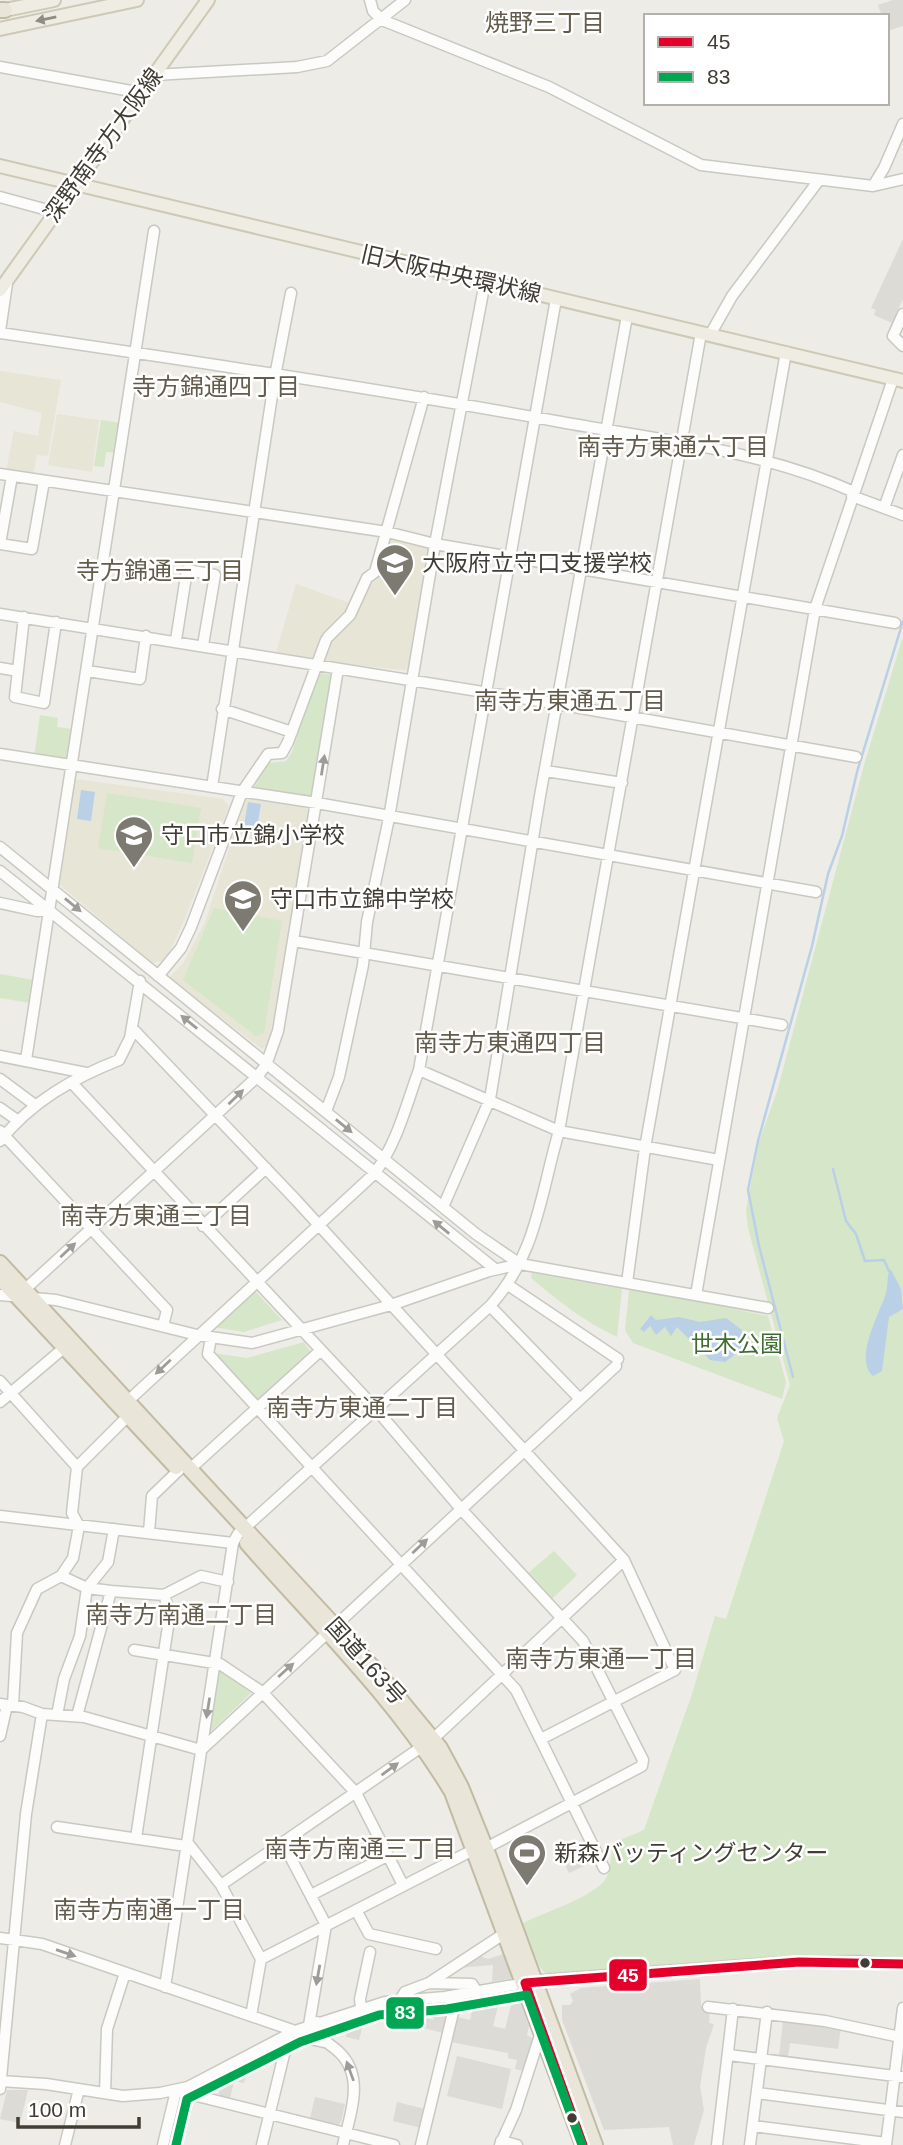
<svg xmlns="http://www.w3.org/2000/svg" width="903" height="2145" viewBox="0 0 903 2145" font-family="Helvetica,'Noto Sans JP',sans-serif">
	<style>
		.education { fill: #e7e5d6 }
		.green { fill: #d6e6c8 }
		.parking { fill: #dcdbd6 }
		.water { fill: #bad0e7 }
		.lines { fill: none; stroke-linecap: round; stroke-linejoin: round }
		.stream { stroke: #bad0e7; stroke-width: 2.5 }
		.minor-casing { stroke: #c9c8c2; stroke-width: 13 }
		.major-casing { stroke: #cec9b5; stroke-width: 16 }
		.highway-casing { stroke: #c2bba3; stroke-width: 18 }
		.minor { stroke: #fcfcfb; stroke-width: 10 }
		.major { stroke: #efede3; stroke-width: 12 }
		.highway { stroke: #e9e5d8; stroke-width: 14 }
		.bus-1-casing { stroke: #fff; stroke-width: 14 }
		.bus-2-casing { stroke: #fff; stroke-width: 14 }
		.bus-1 { stroke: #e4002b; stroke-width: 9 }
		.bus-2 { stroke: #00a651; stroke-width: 9 }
		.oneway { fill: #8f8c83 }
		.oneway2 { fill: #9e9c98 }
		.bus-dot { fill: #413d34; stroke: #fff; stroke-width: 2.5 }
		.labels { text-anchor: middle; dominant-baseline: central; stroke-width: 5; stroke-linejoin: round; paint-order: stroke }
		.street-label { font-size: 23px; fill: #413d34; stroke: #fff }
		.poi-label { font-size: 23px; fill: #413d34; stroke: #fff; text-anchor: start }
		.park-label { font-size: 23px; fill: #3e6c2e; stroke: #fff }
		.neighbourhood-label { font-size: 24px; fill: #635c4c; stroke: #fff }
		.line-badge { stroke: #fff; stroke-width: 2.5 }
		.badge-label { font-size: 19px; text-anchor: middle; font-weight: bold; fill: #fff }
	</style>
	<rect width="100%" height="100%" fill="#edece6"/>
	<path class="education" d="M0 371 61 380 48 456 37 455 33 475 6 471 14 431 38 436 42 413 0 402Z
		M57 414 99 420 92 472 48 465Z
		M394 538 431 544 412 671 275 656 296 584 361 607 369 587 380 575 390 540Z
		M75 779 223 799 229 806 184 921 169 953 161 961 152 963 60 885Z
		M246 797 311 809 269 1043 262 1049 169 978 184 962 205 922Z"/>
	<path class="green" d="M101 420 121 423 117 453 106 452 104 467 94 466Z
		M903 636V1958L865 1954 800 1957 546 1974 539 1966 523 1923C545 1912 591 1898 605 1880 611 1872 611 1853 613 1843L644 1830 692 1694 715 1616 726 1619 784 1441 777 1418 790 1385 748 1228 746 1210 759 1142 778 1088 864 765Z
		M318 673 334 675 312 798 253 789 268 763 286 761 292 752Z
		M40 715 58 718 57 727 73 729 68 762 34 758Z
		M107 793 201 808 192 863 98 848Z
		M214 908 282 921 264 1033 256 1036 183 980Z
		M0 974 34 980 30 1003 0 998Z
		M532 1273 622 1289 617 1337C585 1322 558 1301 531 1278Z
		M633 1288 768 1316 786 1382 782 1399 633 1343 625 1330 629 1291Z
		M254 1290 282 1320 244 1332 213 1327Z
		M304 1342 311 1353 258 1400 213 1353 247 1358Z
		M554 1551 577 1575 550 1601 527 1574Z
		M217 1668 251 1693 208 1734Z"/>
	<path class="parking" d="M893 0H903V26L887 31V16H882L878 5Z
		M903 239V299L892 323 874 315 876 310 871 308Z
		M588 1848 595 1861 569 1873 563 1861Z
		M475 1954 488 1959 503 1954 512 1978 492 1982 493 1965 458 1968Z
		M700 1979 701 2006 710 2009 709 2023 714 2024 706 2048 700 2087 704 2110 694 2145H673L669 2127 604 2130 562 2020V2005H570L573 2001 570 1994 581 1988Z
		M501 1994 493 2026 505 2029 512 2001 519 1998 529 2026 527 2035 534 2039 524 2071 515 2069 517 2060 508 2058V2053L451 2042 457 2017 470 2020 475 1999Z
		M435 2011 448 2014 443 2033 420 2027 423 2017 433 2020Z
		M366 2013 359 2040 346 2037 350 2018Z
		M783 2021 841 2027 838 2049 790 2043 788 2057 779 2056Z
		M457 2056 511 2069 502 2109 447 2096Z
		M238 2069 247 2072 244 2083 234 2081 230 2099 218 2096 223 2077Z
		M7 2090H28L20 2123 0 2119Z
		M315 2097 345 2104 341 2122 338 2125 310 2118Z
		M397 2102 425 2109 421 2128 393 2121Z"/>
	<path class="water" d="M81 790 95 792 91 821 77 819Z
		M248 802 261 804 256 834 243 831Z
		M891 1270 901 1289 903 1309 889 1317 882 1371 873 1376C853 1359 880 1313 886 1293 888 1285 887 1278 889 1271Z
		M651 1315 656 1320 679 1317 700 1322 726 1318 742 1330 741 1350 725 1362 710 1360 701 1351 702 1345 691 1341 677 1327 671 1336 665 1327 656 1335 650 1326 644 1332 640 1329Z"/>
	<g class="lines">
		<path class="stream" d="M833 1169 846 1221 856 1234 865 1261 884 1260 889 1271
			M793 1377 759 1246 748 1190 758 1141 812 946 828 874 842 836 857 772 903 621"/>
		<defs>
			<path id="minor" d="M370 0 373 11 382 20 549 87 701 165 873 186 903 179
				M0 67 142 93
				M154 75 297 67 327 61 405 0
				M873 186 884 168 903 124
				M0 197 55 212
				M903 314 893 336 903 346
				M0 331 7 283
				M0 333C187 360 375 388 561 422 660 440 761 450 854 492
				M710 335 732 296 819 180
				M0 474 387 532 435 544 895 623
				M12 476 0 544 32 549 44 481
				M852 496 903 515
				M884 508 903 455
				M0 614 558 704 856 757
				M24 617 15 697 44 703 56 622
				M328 637 350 615 367 578 375 572 424 397
				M176 640 187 570 215 575 203 645
				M0 668 18 671
				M87 671 140 679 146 636
				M222 709 292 732
				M0 754 317 803 816 892
				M546 771 622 783
				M212 787 275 376 291 293
				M0 847 476 1234 520 1264
				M0 871 495 1269
				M0 903 37 911 50 909
				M294 941 782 1025
				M158 976 181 948 191 927 242 792 268 754 282 753 288 742 326 640
				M132 1028 296 1200 624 1560 675 1670 541 1739
				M0 1056 86 1073
				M26 1060 154 231
				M419 1070 559 1131 719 1160
				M0 1079 35 1105
				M72 1083 375 1408 461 1509 583 1641 643 1760 642 1766 484 1849H475L261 1959
				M0 1108 17 1120
				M326 1111 339 1077 363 965 367 922 389 818 435 544 485 282
				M0 1131 167 1310 163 1326
				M0 1141C31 1102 73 1078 119 1060L130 1038 140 981
				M443 1207 490 1099 540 796 627 316
				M203 1226 266 1168
				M627 1283 645 1148 786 352
				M508 1285 618 1359
				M21 1293 257 1077 266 1065 278 1031 338 669
				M0 1295 56 1300 197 1335 252 1343 391 1305 489 1271 520 1264 768 1308
				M696 1295 815 609 893 379
				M490 1306 579 1398
				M211 1338 208 1354 516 1690 604 1868
				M0 1381 77 1467
				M0 1402 65 1347
				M190 1469 320 1351
				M0 1516 233 1543 238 1534 490 1306C537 1254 540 1196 559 1131L701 333
				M149 1532 152 1496 179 1470
				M61 1576 87 1588 111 1591
				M134 1650 220 1664 262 1692 356 1793 403 1885
				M0 1704 23 1707 42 1714 84 1717 201 1750 616 1366
				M13 1705 17 1633 37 1589 61 1576 73 1558 79 1526 72 1513 77 1467 128 1416 129 1400 374 1174C397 1144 406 1105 419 1070L556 299
				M57 1715 64 1679 80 1636 87 1588 108 1562 114 1529
				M77 1716 111 1591 164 1595 201 1576 228 1582
				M0 1736 7 1705
				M57 1827 186 1846
				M136 1838 170 1613 164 1595
				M187 1842 221 1885 261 1959 251 2016
				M283 1843 326 1925 309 2025
				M221 1885 433 1739 624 1560
				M311 1895 387 1856
				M356 1910 369 1934 436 1949
				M0 1938 42 1944 295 2031
				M429 1983 472 1984 477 1992
				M165 1987 233 1543
				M400 2000 405 1992 429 1983 505 1933
				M708 2007 825 2021 900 2037
				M361 2008 360 1999 370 1952
				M317 2022 318 2035C325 2042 333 2046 340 2053 365 2078 350 2115 343 2145
				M729 2055 903 2077
				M0 2081 46 2084 123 2096 160 2093 188 2087 295 2031 385 2002 445 1997 542 1980 770 1963 860 1961 903 1964
				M0 2089 26 1814 42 1714
				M177 2091 394 2145
				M105 2093 107 2029 125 1973
				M757 2093 903 2112
				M753 2126 886 2143
				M501 2141 517 2145
				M65 2145 79 2089
				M163 2145 176 2091
				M262 2145 289 2034 324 2042
				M421 2145 457 1996
				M500 2145 516 2110 542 2029
				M717 2145 733 2009
				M750 2145 767 2012
				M886 2145 903 2008"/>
			<path id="major" d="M0 11 54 0
				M0 29 137 0
				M0 166 903 381
				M0 290 208 0"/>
			<path id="highway" d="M0 10H5
				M0 1263 379 1674 440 1748 461 1787 488 1854 595 2145
				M0 1278 176 1467
				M247 1543C318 1624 396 1699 452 1792L583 2145"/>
		</defs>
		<use href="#minor" class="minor-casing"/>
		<use href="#major" class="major-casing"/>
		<use href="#highway" class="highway-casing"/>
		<use href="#minor" class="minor"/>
		<use href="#major" class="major"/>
		<use href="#highway" class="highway"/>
		<defs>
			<path id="bus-1" d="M583 2145 525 1983 799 1962 903 1964"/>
			<path id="bus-2" d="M176 2145 187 2099 300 2042 379 2015 447 2009 527 1995 582 2145"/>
		</defs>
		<use href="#bus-1" class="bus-1-casing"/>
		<use href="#bus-2" class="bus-2-casing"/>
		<use href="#bus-1" class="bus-1"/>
		<use href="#bus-2" class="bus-2"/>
	</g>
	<defs><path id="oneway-solid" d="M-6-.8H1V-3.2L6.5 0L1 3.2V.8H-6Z" transform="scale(1.75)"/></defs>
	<use class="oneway" href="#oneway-solid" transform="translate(46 19) rotate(168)"/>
	<g class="oneway2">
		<use href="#oneway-solid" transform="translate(323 765) rotate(-81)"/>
		<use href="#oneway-solid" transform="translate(73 905) rotate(39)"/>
		<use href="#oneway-solid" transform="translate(189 1022) rotate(-141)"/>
		<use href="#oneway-solid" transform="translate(236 1097) rotate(-44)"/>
		<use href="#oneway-solid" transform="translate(344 1126) rotate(39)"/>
		<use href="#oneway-solid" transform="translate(441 1227) rotate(-141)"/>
		<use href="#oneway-solid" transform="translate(68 1250) rotate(-43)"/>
		<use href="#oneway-solid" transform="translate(163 1367) rotate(137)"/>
		<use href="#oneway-solid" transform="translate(420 1546) rotate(-43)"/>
		<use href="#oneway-solid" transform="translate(286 1670) rotate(-42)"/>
		<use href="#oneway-solid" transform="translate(208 1708) rotate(99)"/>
		<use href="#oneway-solid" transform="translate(390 1769) rotate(-36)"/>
		<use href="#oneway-solid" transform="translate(66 1953) rotate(19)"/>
		<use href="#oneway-solid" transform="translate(318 1975) rotate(100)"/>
		<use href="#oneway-solid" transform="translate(350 2071) rotate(-110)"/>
	</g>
	<defs>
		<symbol id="school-pin" viewBox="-11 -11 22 30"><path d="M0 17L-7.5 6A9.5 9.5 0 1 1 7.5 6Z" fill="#7d7a72" stroke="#fff"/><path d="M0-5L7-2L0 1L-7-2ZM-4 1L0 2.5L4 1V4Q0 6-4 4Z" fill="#fff"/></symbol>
		<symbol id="stadium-pin" viewBox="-11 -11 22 30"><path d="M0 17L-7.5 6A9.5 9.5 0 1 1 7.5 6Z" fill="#7d7a72" stroke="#fff"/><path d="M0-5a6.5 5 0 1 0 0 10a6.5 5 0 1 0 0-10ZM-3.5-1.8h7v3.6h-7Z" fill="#fff"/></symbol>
	</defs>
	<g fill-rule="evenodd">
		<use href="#school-pin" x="373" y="541" width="44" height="60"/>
		<use href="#school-pin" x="112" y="813" width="44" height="60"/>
		<use href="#school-pin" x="221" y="877" width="44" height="60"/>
		<use href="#stadium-pin" x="505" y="1831" width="44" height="60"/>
	</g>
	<g class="bus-dot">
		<circle cx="865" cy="1963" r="6"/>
		<circle cx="572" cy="2118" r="6"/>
	</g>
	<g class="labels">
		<g class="street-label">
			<text transform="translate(103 145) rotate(-54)">深野南寺方大阪線</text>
			<text transform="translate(451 274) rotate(13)">旧大阪中央環状線</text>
			<text transform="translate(366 1661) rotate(48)">国道163号</text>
		</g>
		<g class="poi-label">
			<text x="422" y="563">大阪府立守口支援学校</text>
			<text x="161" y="835">守口市立錦小学校</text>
			<text x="270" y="899">守口市立錦中学校</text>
			<text x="554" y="1853">新森バッティングセンター</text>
		</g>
		<g class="park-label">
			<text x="737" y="1344">世木公園</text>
		</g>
		<g class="neighbourhood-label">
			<text x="545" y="22">焼野三丁目</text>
			<text x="216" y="386">寺方錦通四丁目</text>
			<text x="673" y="446">南寺方東通六丁目</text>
			<text x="160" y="570">寺方錦通三丁目</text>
			<text x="570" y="700">南寺方東通五丁目</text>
			<text x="510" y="1042">南寺方東通四丁目</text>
			<text x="156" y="1215">南寺方東通三丁目</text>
			<text x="362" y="1407">南寺方東通二丁目</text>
			<text x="181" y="1614">南寺方南通二丁目</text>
			<text x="601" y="1658">南寺方東通一丁目</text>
			<text x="360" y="1848">南寺方南通三丁目</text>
			<text x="149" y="1909">南寺方南通一丁目</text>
		</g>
	</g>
	<g class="line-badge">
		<rect x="608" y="1958" width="40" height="34" rx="7" fill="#e4002b"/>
		<rect x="385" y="1996" width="40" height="34" rx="7" fill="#00a651"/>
	</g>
	<g class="badge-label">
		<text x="628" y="1982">45</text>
		<text x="405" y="2019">83</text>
	</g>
	<rect x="644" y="14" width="245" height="91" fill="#ffffff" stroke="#b3b1ae" stroke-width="2"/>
	<rect x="658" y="37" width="35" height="10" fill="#e4002b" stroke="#b3b1ae" stroke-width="2"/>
	<text x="707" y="49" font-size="21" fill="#413d34">45</text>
	<rect x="658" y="72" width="35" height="10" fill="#00a651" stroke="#b3b1ae" stroke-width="2"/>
	<text x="707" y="84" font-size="21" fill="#413d34">83</text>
	<path d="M18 2117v10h121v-10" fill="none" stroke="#413d34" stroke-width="3.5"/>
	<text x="28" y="2117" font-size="21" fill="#413d34" stroke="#ffffff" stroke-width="5" paint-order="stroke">100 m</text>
</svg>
